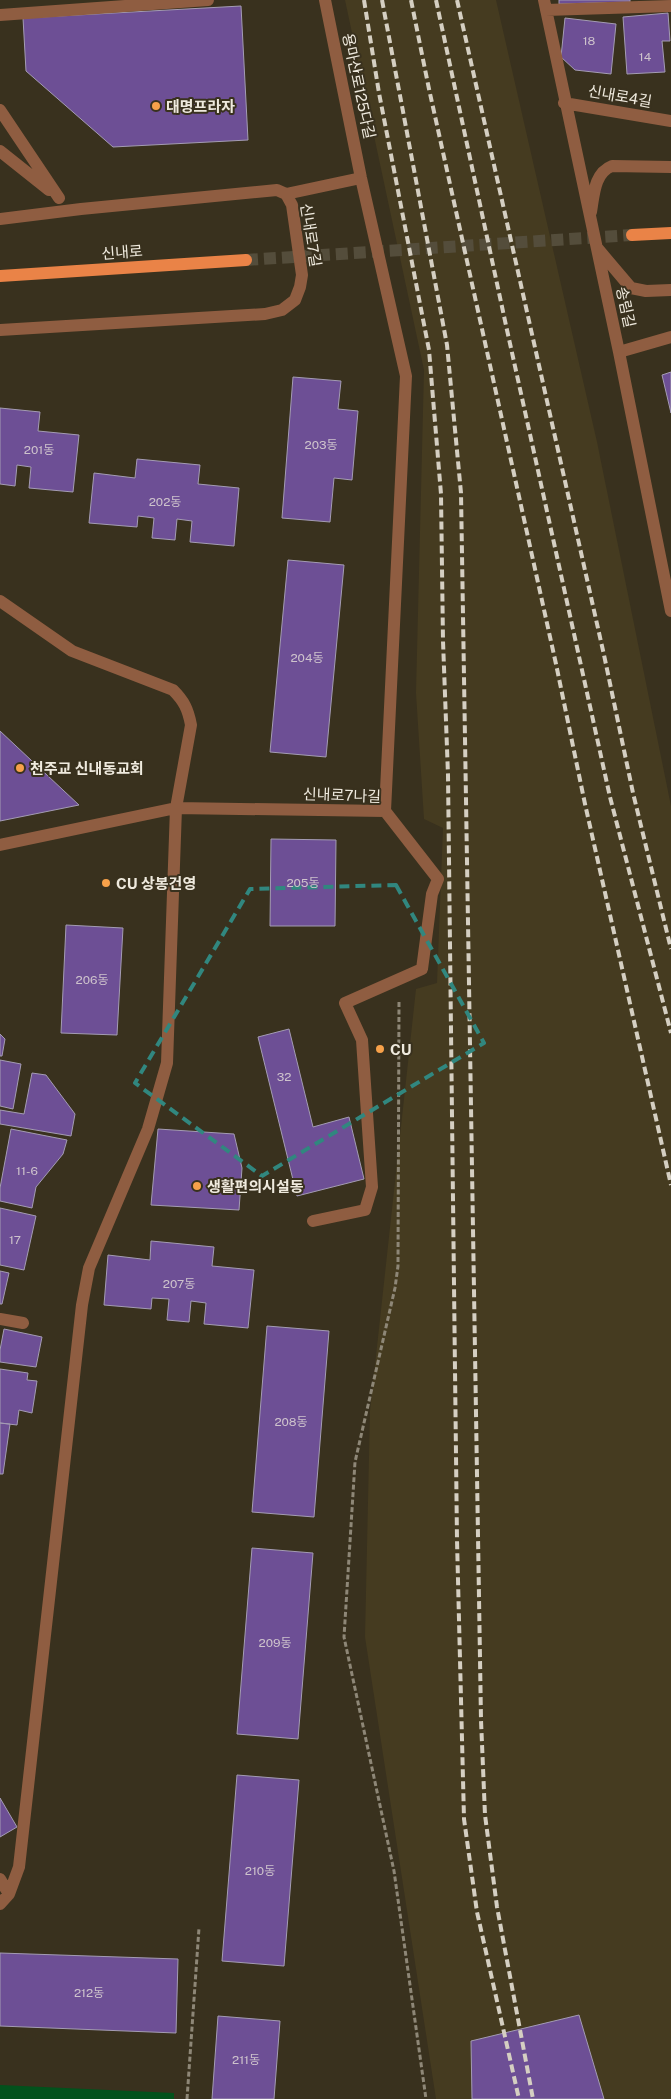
<svg xmlns="http://www.w3.org/2000/svg" width="671" height="2099" viewBox="0 0 671 2099" font-family="'Public Sans','Noto Sans KR',sans-serif">
	<style>
		.built { fill: #453b20 }
		.green { fill: #02511c }
		.building { fill: #6d4f95; stroke: #a49cb3 }
		.lines { fill: none; stroke-linecap: round; stroke-linejoin: round }
		.major-tunnel { stroke: #544d3b; stroke-width: 12; stroke-dasharray: 12 6; stroke-linecap: butt }
		.path { stroke: #8e8777; stroke-width: 3; stroke-dasharray: 5 2.5; stroke-linecap: butt }
		.minor { stroke: #8f5d41; stroke-width: 12 }
		.major { stroke: #ea8347; stroke-width: 12 }
		.rail { stroke: #d5cfc2; stroke-width: 4; stroke-dasharray: 8 4; stroke-linecap: butt }
		.marked { fill: none; stroke: #31877f; stroke-width: 4; stroke-dasharray: 10 6; stroke-linejoin: round }
		.poi-dot { fill: #f7a14a; stroke: #39311e; stroke-width: 2 }
		.labels { text-anchor: middle; dominant-baseline: central; stroke-width: 4; stroke-linejoin: round; paint-order: stroke }
		.number-label { font-size: 12px; fill: #cec3cc }
		.street-label { font-size: 15px; fill: #efeade; stroke: #39311e }
		.poi-label { font-size: 15px; font-weight: bold; fill: #efeade; stroke: #39311e; text-anchor: start }
	</style>
	<rect width="100%" height="100%" fill="#39311e"/>
	<path class="built" d="M345 0H496L597 442 671 806V2099H436L365 1637 370 1411 416 989 437 983 443 828 424 819 416 693 424 370Z"/>
	<path class="green" d="M0 2085 174 2093V2099H0Z"/>
	<path class="building" d="M559 0H630V2L559 4Z
		M241 6 248 140 113 147 26 71 23 18Z
		M668 13 670 41H662L665 72 627 74 623 17Z
		M565 18 616 24 611 74 575 70 561 57Z
		M671 372V413L662 375Z
		M293 377 341 381 338 409 358 411 352 480 334 478 330 522 282 518Z
		M0 408 40 412 38 431 79 435 73 492 29 488 31 467 17 465 15 486 0 484Z
		M137 459 200 465 198 484 239 488 234 546 190 542 192 521 177 519 175 540 152 538 154 518 138 516 137 527 89 523 94 473 135 478Z
		M288 560 344 565 326 757 270 752Z
		M0 731 79 805 0 821Z
		M271 839 336 840 335 926H270Z
		M66 925 123 928 117 1035 61 1033Z
		M289 1029 313 1127 349 1117 364 1179 297 1196 258 1037Z
		M0 1034 5 1039 2 1056H0Z
		M0 1060 21 1064 13 1109 0 1106Z
		M32 1073 46 1075 75 1114 71 1136 0 1124V1110L24 1114Z
		M11 1129 67 1140 63 1154 36 1187 32 1208 0 1201V1188Z
		M158 1129 234 1134 242 1168 239 1210 151 1205Z
		M0 1208 36 1216 24 1270 0 1265Z
		M151 1241 214 1247 212 1266 254 1270 248 1328 204 1324 206 1303 191 1301 189 1322 167 1320 169 1299 152 1298 151 1309 104 1305 108 1255 150 1260Z
		M0 1271 9 1273 2 1304H0Z
		M267 1326 329 1331 314 1517 252 1512Z
		M4 1329 42 1337 36 1367 0 1362V1350Z
		M0 1369 28 1373 27 1380 37 1381 32 1413 19 1410 17 1425 0 1423Z
		M0 1423 10 1424 3 1474H0Z
		M252 1548 313 1553 298 1739 237 1734Z
		M237 1775 299 1780 284 1966 222 1961Z
		M0 1798 17 1827 0 1837Z
		M0 1953 178 1959 176 2033 0 2026Z
		M579 2015 604 2099H472L471 2041Z
		M218 2016 280 2021 274 2099H212Z"/>
	<g class="lines">
		<path class="major-tunnel" d="M246 260 632 235"/>
		<path class="path" d="M399 1002 398 1266 395 1288 355 1462 344 1637 394 1871 426 2099
			M187 2099 199 1928"/>
		<path class="minor" d="M325 0 361 178 406 376 385 811
			M544 0 619 352 671 611
			M546 10 671 6
			M0 15 208 0
			M564 103 671 121
			M0 110 59 198
			M0 151 49 190
			M286 194 361 178
			M591 212C594 195 594 173 612 166L671 167
			M0 219 81 209 277 190 286 194 292 205 302 275 300 287 295 300 282 310 265 314 0 330
			M598 249 631 288 646 291 671 290
			M619 352 671 337
			M0 601 72 651 173 690C184 701 188 709 191 725L176 808 167 1063 148 1129 89 1268 82 1305 19 1867 9 1894 0 1904
			M0 845 176 808 385 811
			M313 1221 365 1210 372 1187 362 1040 345 1003 422 969 432 894 438 879 385 811
			M0 1319 23 1323
			M0 1879 9 1894"/>
		<path class="major" d="M632 235 671 233
			M0 276 246 260"/>
		<path class="rail" d="M364 0 379 93 429 350 441 494 443 641 448 775 457 1540 464 1819 477 1912 519 2099
			M382 0 447 345 461 493 481 1720 485 1815 497 1907 533 2099
			M411 0 429 89 556 664 585 804 671 1185
			M436 0 507 330 610 797 671 1033
			M457 0 604 655 633 793 671 949"/>
	</g>
	<path class="marked" d="M396 885 484 1043 262 1176 135 1083 250 889Z"/>
	<g class="poi-dot">
		<circle cx="156" cy="106" r="5"/>
		<circle cx="20" cy="768" r="5"/>
		<circle cx="106" cy="883" r="5"/>
		<circle cx="380" cy="1049" r="5"/>
		<circle cx="197" cy="1186" r="5"/>
	</g>
	<g class="labels">
		<g class="number-label">
			<text x="589" y="41">18</text>
			<text x="645" y="57">14</text>
			<text x="321" y="445">203동</text>
			<text x="39" y="450">201동</text>
			<text x="165" y="502">202동</text>
			<text x="307" y="658">204동</text>
			<text x="303" y="883">205동</text>
			<text x="92" y="980">206동</text>
			<text x="284" y="1077">32</text>
			<text x="27" y="1171">11-6</text>
			<text x="15" y="1240">17</text>
			<text x="179" y="1284">207동</text>
			<text x="291" y="1422">208동</text>
			<text x="275" y="1643">209동</text>
			<text x="260" y="1871">210동</text>
			<text x="89" y="1993">212동</text>
			<text x="246" y="2060">211동</text>
		</g>
		<g class="street-label">
			<text transform="translate(359 86) rotate(78)">용마산로125다길</text>
			<text transform="translate(620 96) rotate(10)">신내로4길</text>
			<text transform="translate(311 235) rotate(81)">신내로7길</text>
			<text transform="translate(122 252) rotate(-4)">신내로</text>
			<text transform="translate(626 307) rotate(78)">송림길</text>
			<text transform="translate(342 795) rotate(2)">신내로7나길</text>
		</g>
		<g class="poi-label">
			<text x="166" y="106">대명프라자</text>
			<text x="30" y="768">천주교 신내동교회</text>
			<text x="116" y="883">CU 상봉건영</text>
			<text x="390" y="1049">CU</text>
			<text x="207" y="1186">생활편의시설동</text>
		</g>
	</g>
</svg>
